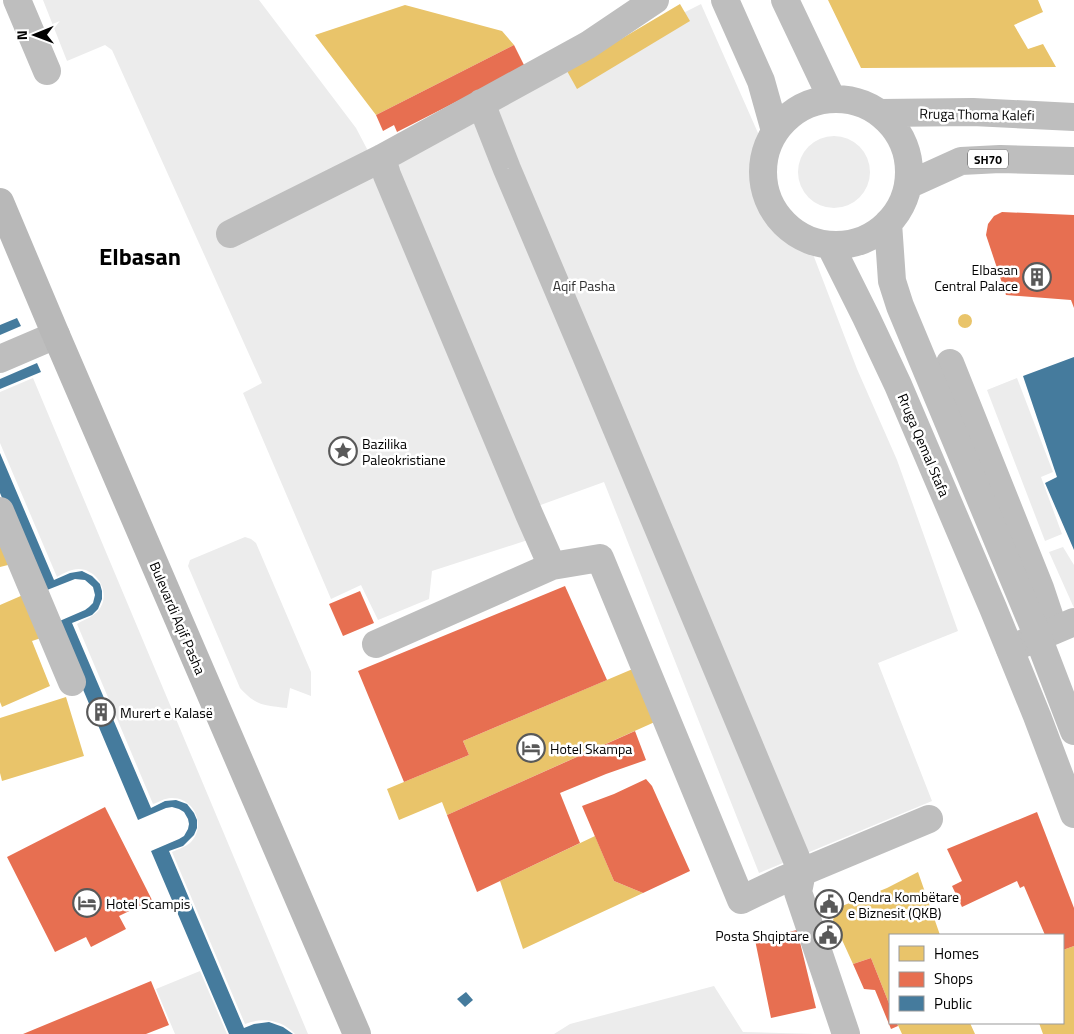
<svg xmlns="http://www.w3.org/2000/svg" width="1074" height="1034" viewBox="0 0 1074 1034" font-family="'Titillium Web',sans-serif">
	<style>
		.green { fill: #ececec }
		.homes { fill: #e9c46a }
		.shops { fill: #e76f51 }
		.public { fill: #457b9d }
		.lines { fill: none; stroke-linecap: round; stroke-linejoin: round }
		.pedestrian { stroke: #bebebe; stroke-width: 28 }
		.minor { stroke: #bebebe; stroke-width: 28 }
		.secondary { stroke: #b8b8b8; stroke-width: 28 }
		.primary { stroke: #bebebe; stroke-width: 28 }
		.labels { text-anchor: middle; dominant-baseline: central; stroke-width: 5; stroke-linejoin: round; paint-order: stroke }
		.shield { fill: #fff; stroke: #4c4c4c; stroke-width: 1 }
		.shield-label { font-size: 12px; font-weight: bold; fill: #000 }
		.street-label { font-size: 14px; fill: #000; stroke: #fff }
		.poi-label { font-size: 14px; fill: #000; stroke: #fff; text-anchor: start }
		.park-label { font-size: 14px; fill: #333; stroke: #fff }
		.town-label { font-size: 24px; font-weight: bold; fill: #000; stroke: #fff }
	</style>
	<rect width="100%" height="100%" fill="#fff"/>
	<path class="green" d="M43 0H259L356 128 377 168 701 4 758 133 754 174 775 227 811 249 857 369 897 460 958 631 878 663 932 801 759 873 604 482 524 511 534 538 432 571 429 599 378 620 361 585 331 599 243 393 262 383 112 50 105 45 67 61Z
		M798 172a36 36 0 1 1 72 0a36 36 0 1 1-72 0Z
		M33 378 308 1034H295C282 1020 262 1017 245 1024L172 852C178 849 185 847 190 843 207 827 195 797 171 798 165 798 159 802 153 804L77 624C83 620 91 618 97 612 112 597 100 570 79 569 71 569 64 573 57 577L0 443V392Z
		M1017 378 1053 472 1041 477 1062 534 1045 541 987 390Z
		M245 537 251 539 256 543 311 672V696L290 688 287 708C264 705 256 706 240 688L188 566 190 560Z
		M1063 547 1074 565V608L1049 552Z
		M200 971 227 1034H175L156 989Z
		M714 986 743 1032 816 1034H554L570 1024Z"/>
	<path class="homes" d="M828 0H1038L1043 12 1014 25 1028 49 1043 44 1056 67 861 68Z
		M680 4 690 21 577 89 567 71Z
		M405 5 502 31 514 45 376 115 315 35Z
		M958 321a7 7 0 1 1 14 0a7 7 0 1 1-14 0Z
		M0 536 16 563 0 567Z
		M23 595 41 638 32 641 50 686 2 707 0 702V605Z
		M635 668 657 721 447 815 442 802 399 820 387 789 469 755 463 741Z
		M66 697 84 756 2 781 0 773V718Z
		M595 836 614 881 643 893 523 949 500 881Z
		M918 872 940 935H890V1006L871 958 853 964 833 920 837 908 887 888Z
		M1074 946V1034H1043L1039 1023H1063V950Z
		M897 1023H970L975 1034H902Z"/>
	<path class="shops" d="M514 45 525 67 397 132 394 125 383 131 376 115Z
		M1002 212 1074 215V308L1071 300 1006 295 986 235 988 224 994 216Z
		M565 586 607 680 463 741 469 755 404 782 358 671Z
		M360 591 374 623 343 636 329 604Z
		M635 731 646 760 606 774 560 793 580 843 477 892 447 815Z
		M646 779 652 786 690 871 643 893 614 881 582 806 614 794Z
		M105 807 152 900 119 916 126 929 91 947 86 937 55 952 7 857Z
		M1037 812 1074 908V946L1063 950V935H1045L1024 886 1020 888 1017 881 962 907 952 886 962 881 947 849Z
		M797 930 816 1008 771 1018 755 940Z
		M871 958 890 1006V1023H897L898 1026 891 1029 875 990 864 989 853 964Z
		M151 981 169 1025 146 1034H23Z"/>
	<path class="public" d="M17 318 21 326 0 335V325Z
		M1074 357V550L1045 483 1057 477 1023 376Z
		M37 363 41 372 0 389V379Z
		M0 453 54 580 70 573 82 571 92 576 100 584 102 591V599L98 609 92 615 72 623 151 808 165 801 176 800 187 804 194 813 197 820V828L194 835 183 846 169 851 244 1028 254 1024 269 1022 283 1027 293 1034H229L151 851 179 839 184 836 188 829 189 824 188 819 184 812 179 809 172 807 166 808 138 820 55 623 85 610 89 607 93 603 95 595 93 587 85 580 75 579 42 592 0 493Z
		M466 992 473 1000 465 1007 457 999Z"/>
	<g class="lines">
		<path class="pedestrian" d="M17 0 47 71
			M481 103 507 169 590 365 802 872 798 892 846 1034
			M382 158 387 175 529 514 552 566
			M230 234 382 158 588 45 655 0
			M950 363 1040 588 1054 630
			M376 644 552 566 600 558 741 900 783 880 929 819"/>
		<path class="minor" d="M0 359 56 335
			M0 511 72 682
			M1010 649 1074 622"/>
		<path class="secondary" d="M0 202 56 335 357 1034"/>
		<path class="primary" d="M725 0 761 81 775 131
			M785 0 832 99
			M763 172a73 73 0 1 1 146 0a73 73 0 1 1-146 0Z
			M880 113 973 112 1074 117
			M908 185 961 161 1000 159 1074 161
			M888 223 892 281 900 306 1038 637 1074 731
			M830 245 866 317 898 385 993 608 1037 716 1074 814"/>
	</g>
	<defs>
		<symbol id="building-ring" viewBox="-11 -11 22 22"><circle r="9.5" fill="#fff" stroke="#595959" stroke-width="1.5"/><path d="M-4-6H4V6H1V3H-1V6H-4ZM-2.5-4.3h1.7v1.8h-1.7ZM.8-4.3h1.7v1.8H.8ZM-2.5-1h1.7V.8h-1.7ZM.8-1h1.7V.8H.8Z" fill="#595959"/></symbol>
		<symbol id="sight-ring" viewBox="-11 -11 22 22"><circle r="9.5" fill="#fff" stroke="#595959" stroke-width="1.5"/><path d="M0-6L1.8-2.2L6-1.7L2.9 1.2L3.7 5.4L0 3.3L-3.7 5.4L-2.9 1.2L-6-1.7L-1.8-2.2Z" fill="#595959"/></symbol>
		<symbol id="hotel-ring" viewBox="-11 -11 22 22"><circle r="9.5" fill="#fff" stroke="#595959" stroke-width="1.5"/><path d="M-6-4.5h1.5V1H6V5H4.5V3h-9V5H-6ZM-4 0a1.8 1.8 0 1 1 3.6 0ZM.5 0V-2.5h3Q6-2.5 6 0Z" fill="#595959"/></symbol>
		<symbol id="civic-ring" viewBox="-11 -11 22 22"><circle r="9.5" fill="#fff" stroke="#595959" stroke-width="1.5"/><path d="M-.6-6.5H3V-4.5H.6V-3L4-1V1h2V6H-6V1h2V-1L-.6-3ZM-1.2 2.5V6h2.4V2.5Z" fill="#595959"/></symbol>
	</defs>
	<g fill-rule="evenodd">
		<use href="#building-ring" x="1021" y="261" width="32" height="32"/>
		<use href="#sight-ring" x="327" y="435" width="32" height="32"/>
		<use href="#building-ring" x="85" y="696" width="32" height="32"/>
		<use href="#hotel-ring" x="515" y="732" width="32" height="32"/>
		<use href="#hotel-ring" x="71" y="887" width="32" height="32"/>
		<use href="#civic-ring" x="813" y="888" width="32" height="32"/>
		<use href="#civic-ring" x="812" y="919" width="32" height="32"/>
	</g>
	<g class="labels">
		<rect class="shield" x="968" y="149.5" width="40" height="19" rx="4"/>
		<g class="shield-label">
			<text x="988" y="159">SH70</text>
		</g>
		<g class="street-label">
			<text transform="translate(977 114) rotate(1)">Rruga Thoma Kalefi</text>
			<text transform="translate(924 445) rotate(67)">Rruga Qemal Stafa</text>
			<text transform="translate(178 618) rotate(67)">Bulevardi Aqif Pasha</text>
		</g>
		<g class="poi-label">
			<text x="1018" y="269" text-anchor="end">Elbasan<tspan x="1018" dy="16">Central Palace</tspan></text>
			<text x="362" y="443">Bazilika<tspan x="362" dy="16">Paleokristiane</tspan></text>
			<text x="120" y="712">Murert e Kalasë</text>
			<text x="550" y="748">Hotel Skampa</text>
			<text x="848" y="896">Qendra Kombëtare<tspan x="848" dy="16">e Biznesit (QKB)</tspan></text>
			<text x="106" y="903">Hotel Scampis</text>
			<text x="809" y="935" text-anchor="end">Posta Shqiptare</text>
		</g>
		<g class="park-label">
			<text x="584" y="285">Aqif Pasha</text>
		</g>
		<g class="town-label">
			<text x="140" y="256">Elbasan</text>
		</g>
	</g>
	<rect x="889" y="934" width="175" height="90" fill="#ffffff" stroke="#999999"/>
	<rect x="899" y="946" width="25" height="15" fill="#e9c46a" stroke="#999999"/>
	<text x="934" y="959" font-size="15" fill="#000000">Homes</text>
	<rect x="899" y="972" width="25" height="15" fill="#e76f51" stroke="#999999"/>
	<text x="934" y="984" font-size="15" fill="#000000">Shops</text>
	<rect x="899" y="996" width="25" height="15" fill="#457b9d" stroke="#999999"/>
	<text x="934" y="1009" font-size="15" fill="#000000">Public</text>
	<g transform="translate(35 35) rotate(269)" stroke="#ffffff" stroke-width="4" paint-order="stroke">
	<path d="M0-4L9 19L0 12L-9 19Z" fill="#000000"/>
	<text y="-8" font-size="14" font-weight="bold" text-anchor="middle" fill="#000000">N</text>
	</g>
</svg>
